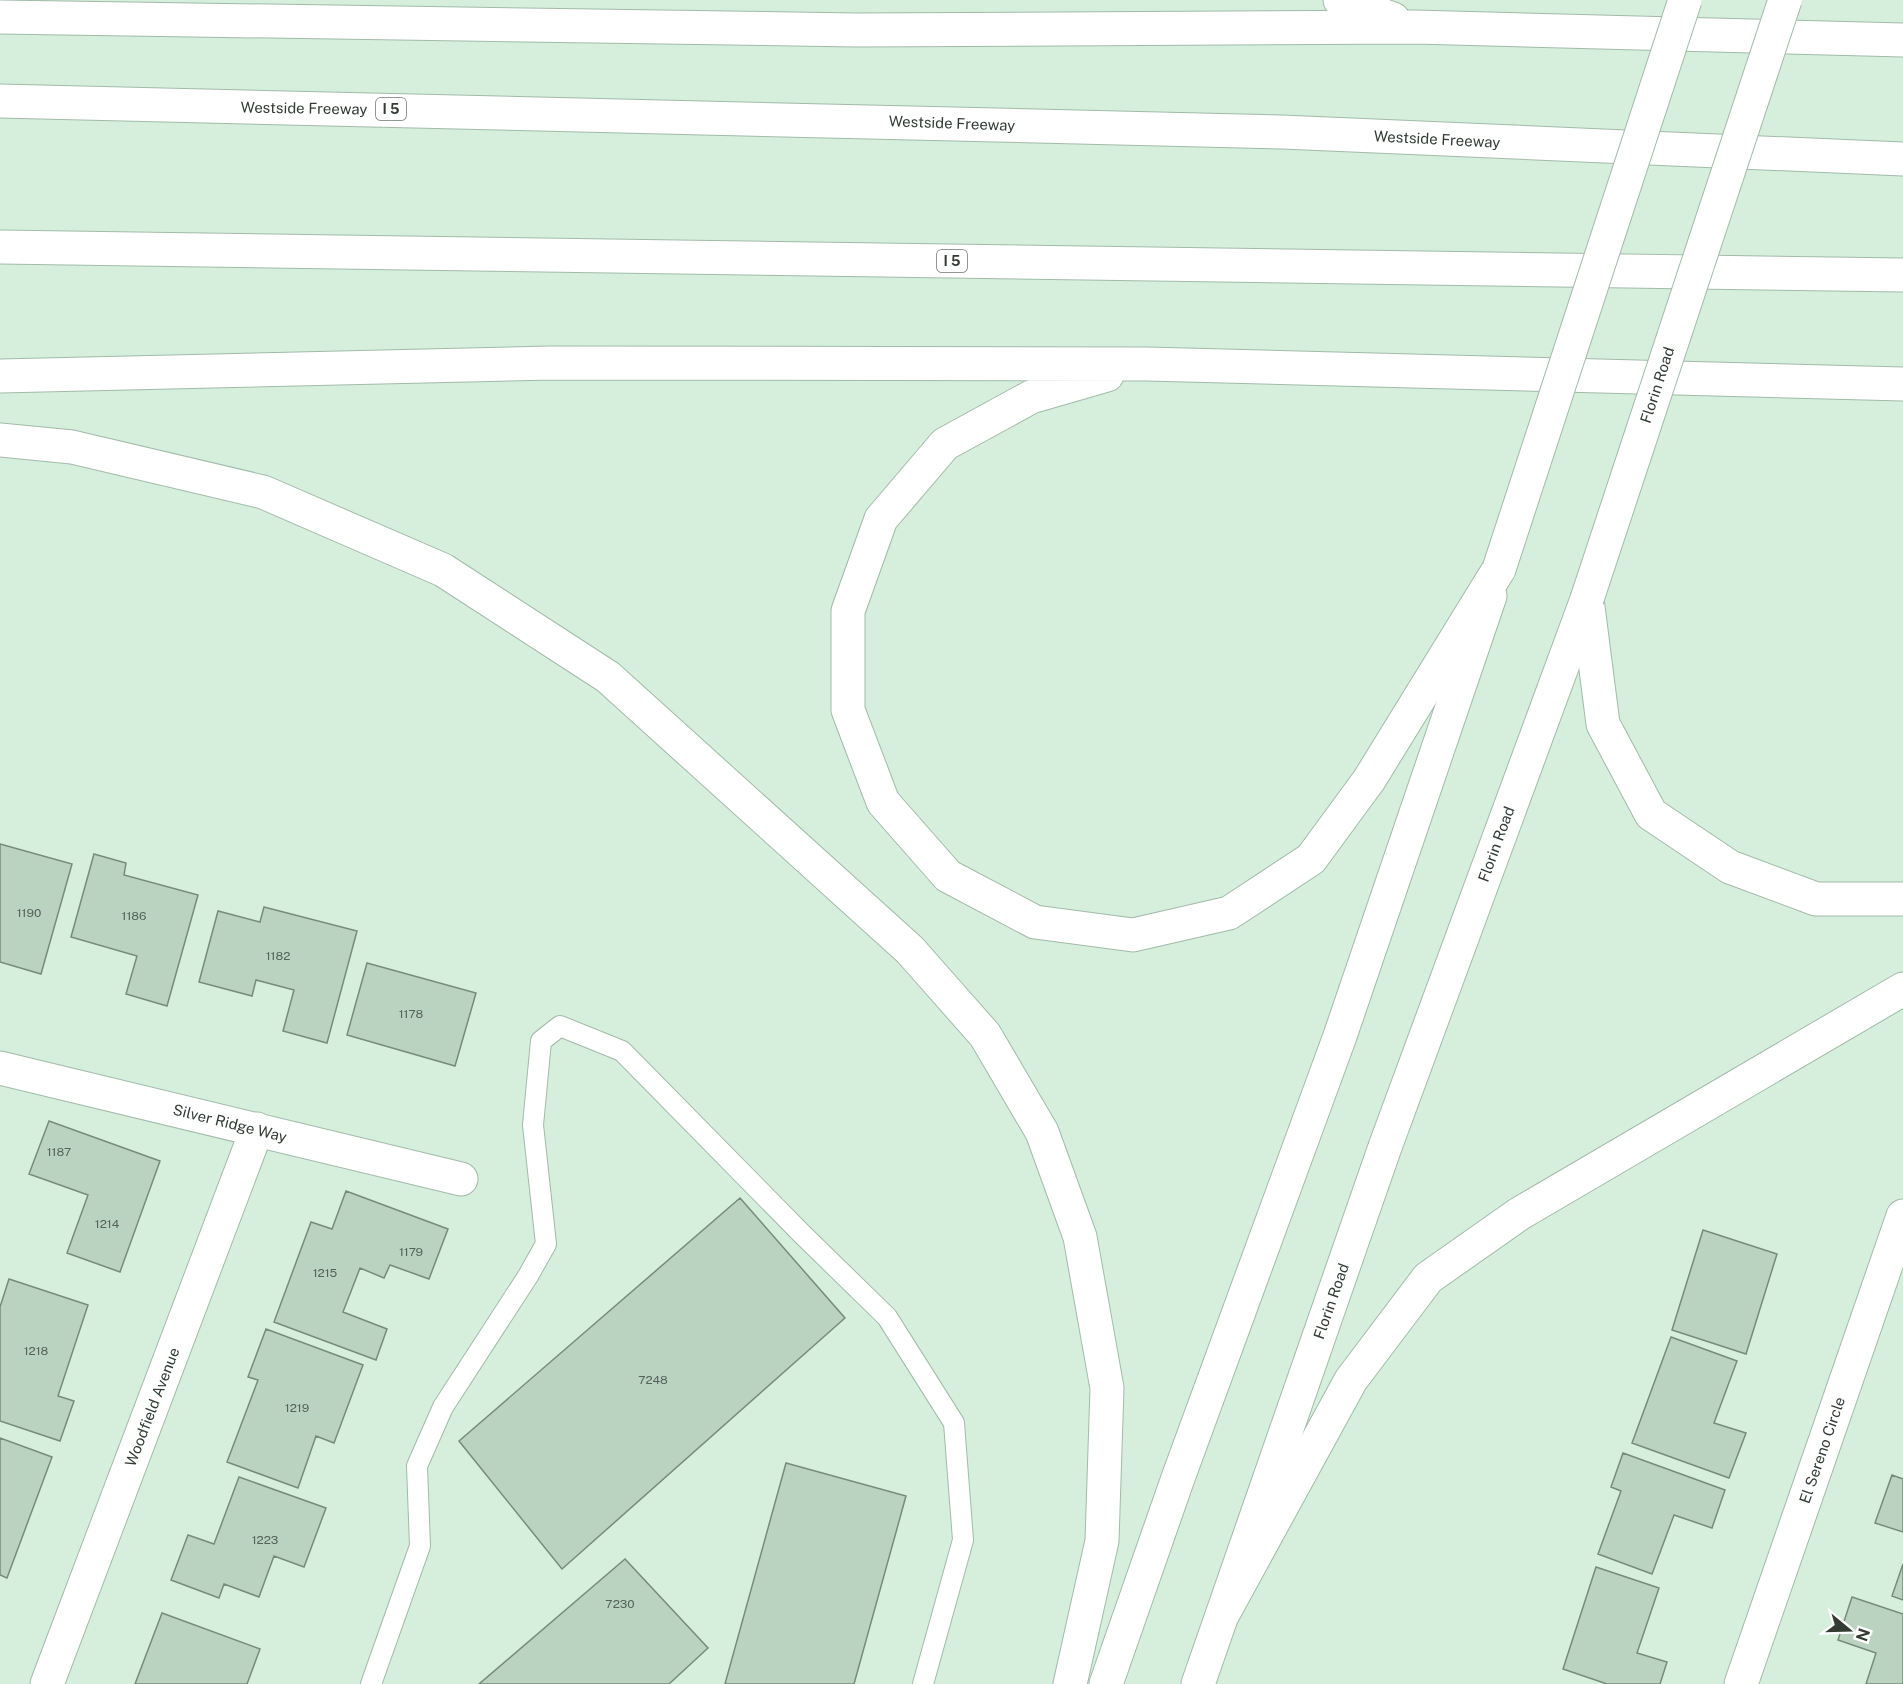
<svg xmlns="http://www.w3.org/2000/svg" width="1903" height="1684" viewBox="0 0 1903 1684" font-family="'Public Sans',sans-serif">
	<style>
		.building { fill: #bad3c1; stroke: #758c7b; stroke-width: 1.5 }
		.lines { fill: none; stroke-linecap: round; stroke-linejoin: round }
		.service-casing { stroke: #a2bba9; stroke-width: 22 }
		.minor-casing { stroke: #a2bba9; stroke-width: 35 }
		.primary-casing { stroke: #a2bba9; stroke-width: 35 }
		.motorway-casing { stroke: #a2bba9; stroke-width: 35 }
		.service { stroke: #fff; stroke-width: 20 }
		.minor { stroke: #fff; stroke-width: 33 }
		.primary { stroke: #fff; stroke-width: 33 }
		.motorway { stroke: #fff; stroke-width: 33 }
		.primary-bridge-casing { stroke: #a2bba9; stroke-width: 35; stroke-linecap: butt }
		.primary-bridge { stroke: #fff; stroke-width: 33 }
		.labels { text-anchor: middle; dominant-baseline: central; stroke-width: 4.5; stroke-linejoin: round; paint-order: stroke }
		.number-label { font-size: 12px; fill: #546258 }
		.shield { fill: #fff; stroke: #707672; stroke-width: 1.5 }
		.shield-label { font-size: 14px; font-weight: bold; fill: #323c35 }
		.street-label { font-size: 15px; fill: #323c35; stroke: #fff }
	</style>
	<rect width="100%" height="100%" fill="#d5efdc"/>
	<path class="building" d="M0 844 72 864 41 974 0 962Z
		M94 854 126 863 124 875 198 895 167 1006 126 994 137 956 71 937Z
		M264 907 357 931 327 1043 283 1031 294 990 256 980 252 996 199 982 218 911 260 922Z
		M367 963 476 993 455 1066 347 1035Z
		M49 1121 160 1161 120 1272 67 1253 88 1195 29 1174Z
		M346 1191 448 1229 429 1279 390 1265 384 1278 360 1268 343 1312 387 1329 376 1360 274 1322 311 1222 332 1229Z
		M740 1198 845 1318 562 1569 459 1441Z
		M1703 1230 1777 1254 1746 1354 1672 1330Z
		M9 1279 88 1305 58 1396 74 1401 60 1441 0 1421V1307Z
		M266 1329 363 1365 334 1443 316 1436 298 1488 227 1462 258 1380 248 1377Z
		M1671 1337 1737 1361 1714 1423 1746 1433 1729 1478 1632 1443Z
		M0 1438 52 1457 7 1578 0 1575Z
		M1623 1453 1725 1490 1712 1528 1674 1515 1652 1574 1598 1554 1621 1491 1611 1487Z
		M786 1463 906 1496 854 1684H725Z
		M1892 1475 1903 1479V1532L1875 1523Z
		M239 1477 326 1508 304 1567 274 1556 259 1597 224 1584 219 1598 171 1580 188 1535 214 1544Z
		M625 1559 708 1648 669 1684H479Z
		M1903 1564V1600L1892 1596Z
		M1596 1567 1659 1588 1637 1653 1667 1662 1660 1684H1607L1563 1669Z
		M1852 1597 1903 1614V1684H1866L1876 1653 1838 1640Z
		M162 1613 260 1649 247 1684H135Z"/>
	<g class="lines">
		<defs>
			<path id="service" d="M371 1684 420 1546 417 1466 443 1407 528 1276 546 1244 533 1125 541 1041 560 1026 622 1051 802 1234 887 1317 954 1423 963 1540 923 1684"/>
			<path id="minor" d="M0 1068 461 1179
				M47 1684 257 1129
				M1741 1684 1903 1216"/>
			<path id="primary" d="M1106 1684 1178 1478 1340 1036 1490 596
				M1198 1684 1385 1147 1587 599"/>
			<path id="motorway" d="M1340 0 1393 19
				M0 17 857 30 1415 27 1903 40
				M0 101 1282 132 1903 159
				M0 247 1903 275
				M1107 375 1031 397 945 444 881 519 848 611V710L883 802 948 876 1035 922 1133 935 1229 913 1311 859 1369 780 1499 569
				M0 376 552 363 1147 364 1903 384
				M0 440 72 447 263 492 443 570 608 677 910 950 985 1035 1042 1132 1080 1237 1107 1388 1102 1541 1070 1684
				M1587 599 1603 724 1651 814 1730 867 1816 899H1903
				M1224 1612 1351 1380 1428 1278 1519 1214 1903 989"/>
		</defs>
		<use href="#service" class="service-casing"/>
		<use href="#minor" class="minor-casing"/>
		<use href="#primary" class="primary-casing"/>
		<use href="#motorway" class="motorway-casing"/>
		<use href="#service" class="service"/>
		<use href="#minor" class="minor"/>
		<use href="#primary" class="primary"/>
		<use href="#motorway" class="motorway"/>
		<defs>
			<path id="primary-bridge" d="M1499 569 1685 0
				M1587 599 1785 0"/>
		</defs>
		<use href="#primary-bridge" class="primary-bridge-casing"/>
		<use href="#primary-bridge" class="primary-bridge"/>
	</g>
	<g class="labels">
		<g class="number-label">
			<text x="29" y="913">1190</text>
			<text x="134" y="916">1186</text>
			<text x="278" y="956">1182</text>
			<text x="411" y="1014">1178</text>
			<text x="59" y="1152">1187</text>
			<text x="107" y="1224">1214</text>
			<text x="411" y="1252">1179</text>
			<text x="325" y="1273">1215</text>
			<text x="36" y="1351">1218</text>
			<text x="653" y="1380">7248</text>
			<text x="297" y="1408">1219</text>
			<text x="265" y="1540">1223</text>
			<text x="620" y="1604">7230</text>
		</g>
		<g class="shield">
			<rect x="376" y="98" width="30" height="22" rx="4.5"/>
			<rect x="937" y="250" width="30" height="22" rx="4.5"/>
		</g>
		<g class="shield-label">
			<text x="391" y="109">I 5</text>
			<text x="952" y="261">I 5</text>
		</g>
		<g class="street-label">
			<text transform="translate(304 108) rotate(1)">Westside Freeway</text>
			<text transform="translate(952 123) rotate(2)">Westside Freeway</text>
			<text transform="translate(1437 139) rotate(3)">Westside Freeway</text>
			<text transform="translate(1657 385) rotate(-72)">Florin Road</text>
			<text transform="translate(1496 844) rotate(-70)">Florin Road</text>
			<text transform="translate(230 1123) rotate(14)">Silver Ridge Way</text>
			<text transform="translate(1331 1301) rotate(-71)">Florin Road</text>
			<text transform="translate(152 1407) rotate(-69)">Woodfield Avenue</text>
			<text transform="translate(1822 1450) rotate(-71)">El Sereno Circle</text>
		</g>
	</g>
	<g transform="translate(1849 1630) rotate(109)" stroke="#ffffff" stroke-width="4.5" paint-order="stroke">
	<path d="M0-4.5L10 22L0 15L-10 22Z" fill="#323c35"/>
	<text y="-9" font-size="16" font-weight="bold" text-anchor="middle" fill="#323c35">N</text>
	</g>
</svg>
